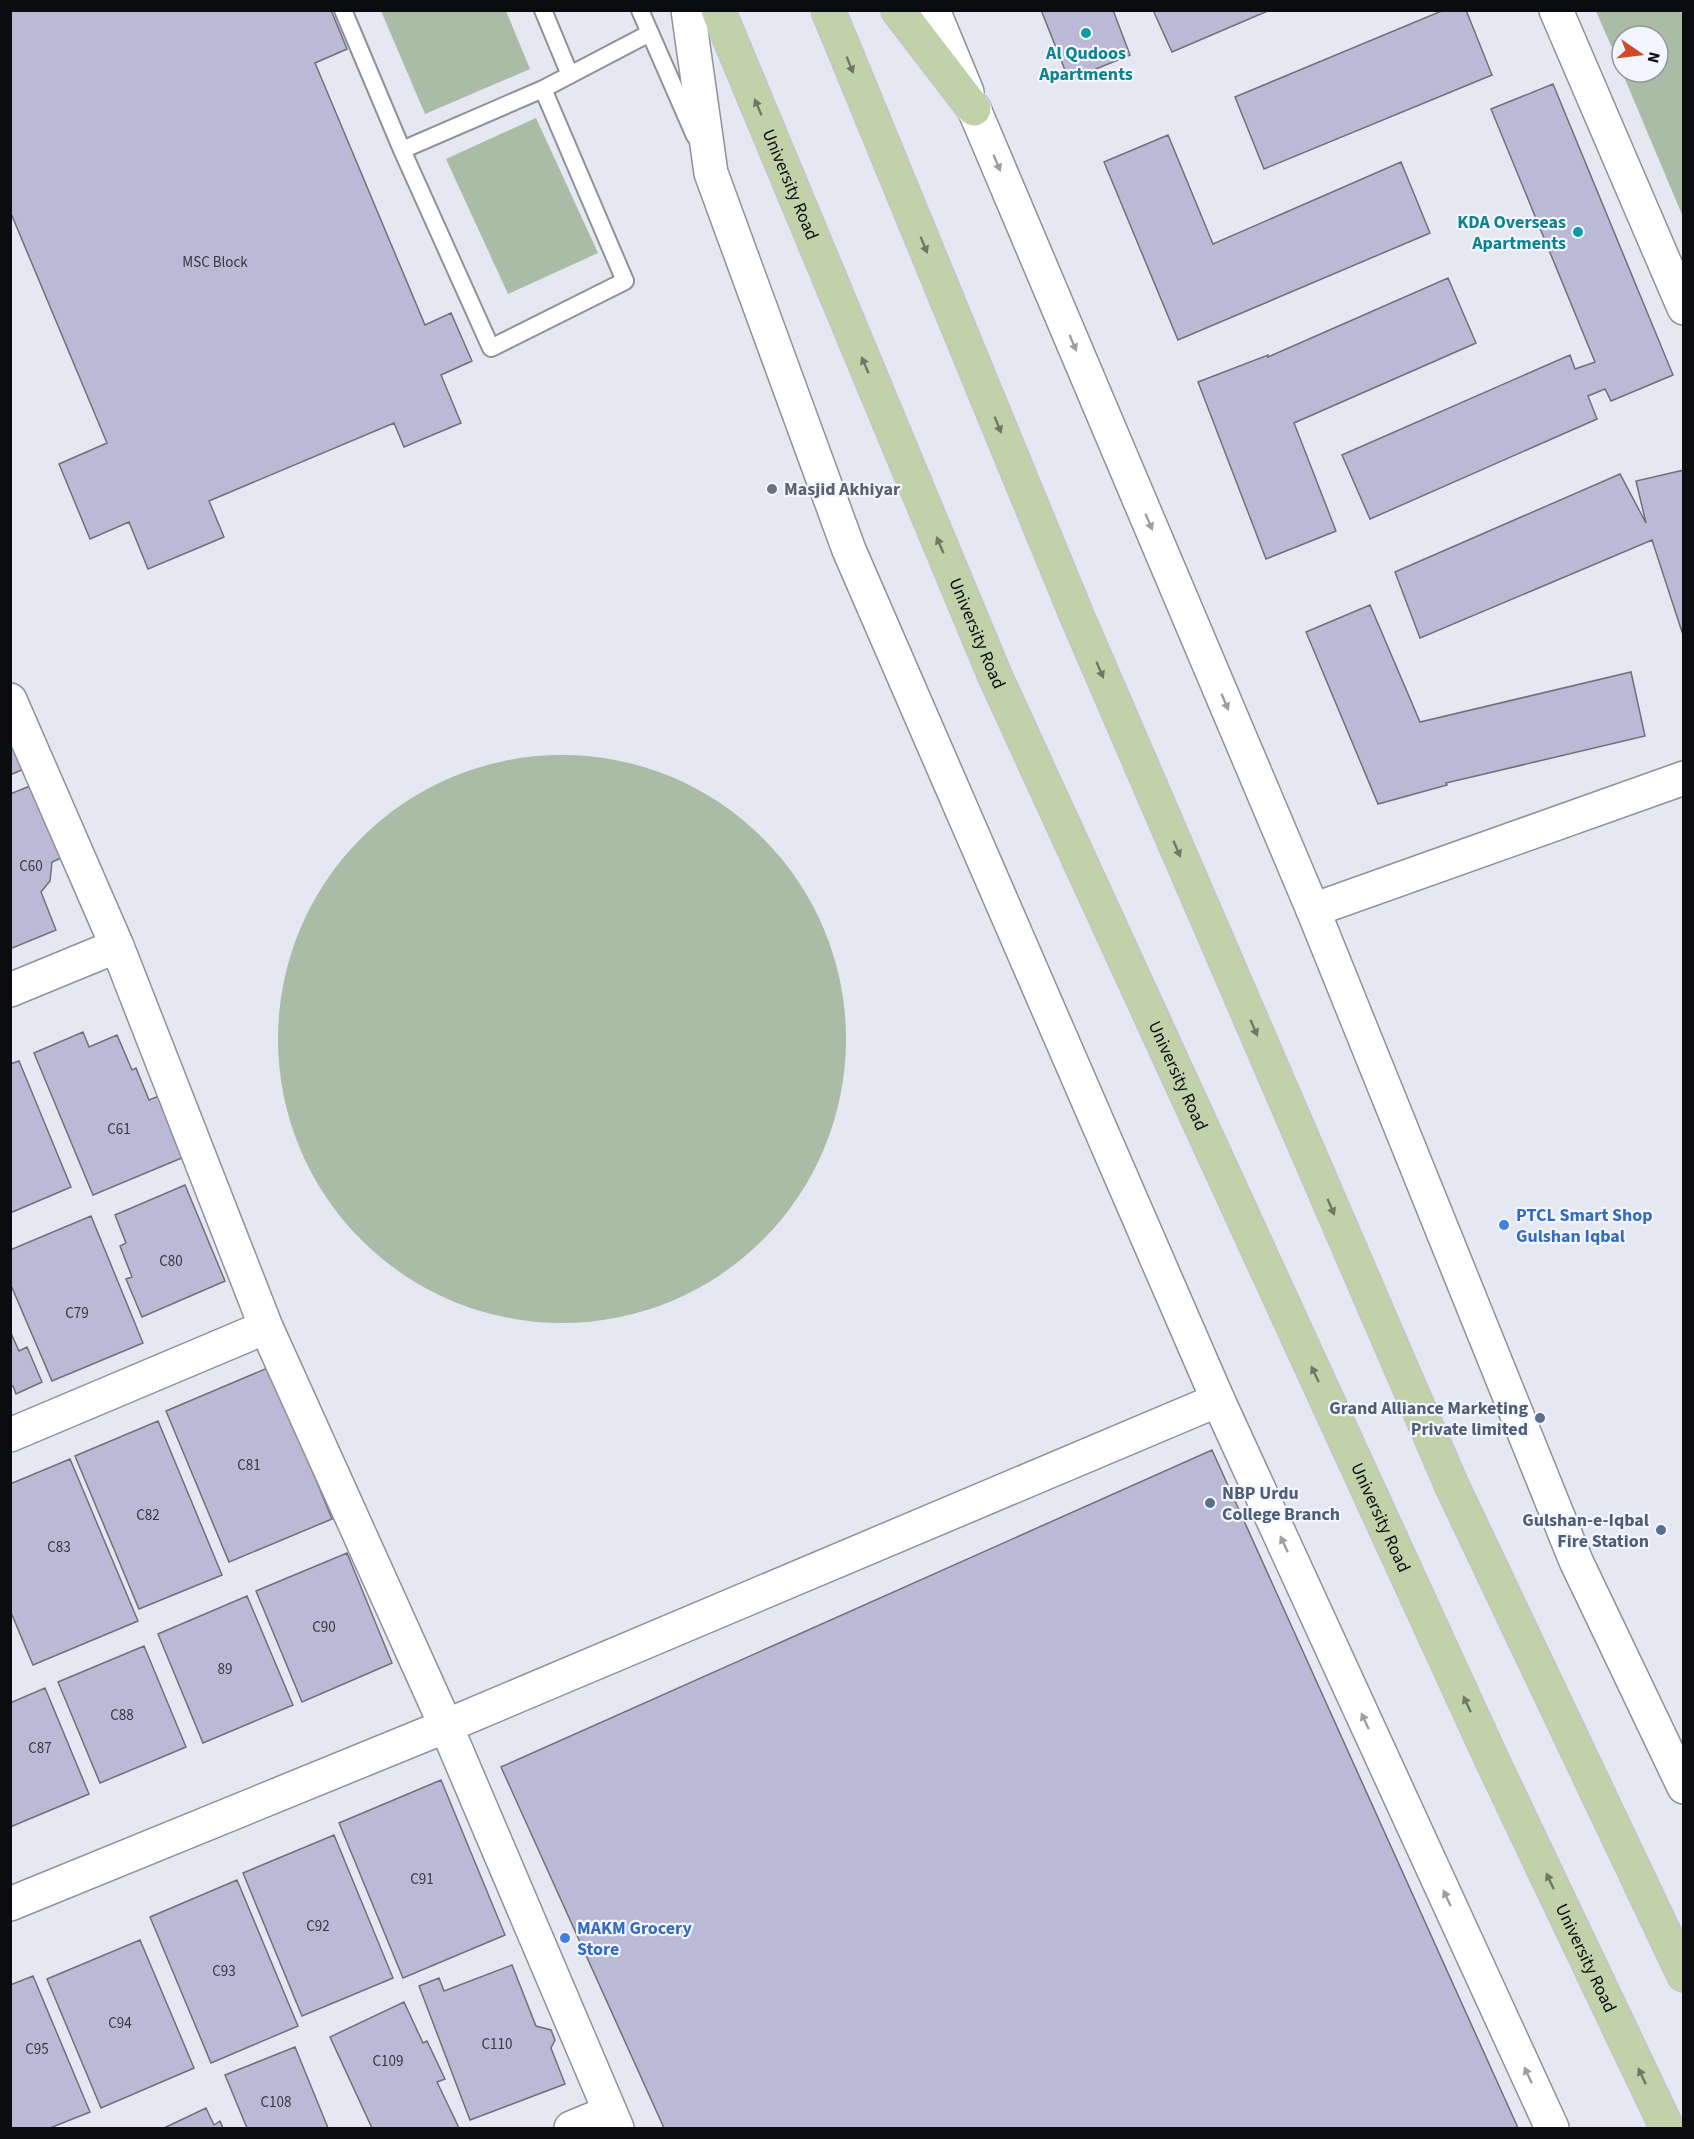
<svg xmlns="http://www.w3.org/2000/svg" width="1694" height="2139" viewBox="0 0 1694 2139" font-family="'Source Sans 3',sans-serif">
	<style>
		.green { fill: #aabba6 }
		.building { fill: #bbb9d6; stroke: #717079; stroke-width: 1.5 }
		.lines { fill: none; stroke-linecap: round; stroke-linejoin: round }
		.service-casing { stroke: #8f919b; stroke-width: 20 }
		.minor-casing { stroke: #8f919b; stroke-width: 36 }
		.tertiary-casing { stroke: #8f919b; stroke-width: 36 }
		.primary-casing { stroke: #c4c5c5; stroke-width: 36 }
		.service { stroke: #fff; stroke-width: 16 }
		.minor { stroke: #fff; stroke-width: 33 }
		.tertiary { stroke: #fff; stroke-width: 33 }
		.primary { stroke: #c1d1a9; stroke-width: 33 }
		.oneway { fill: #6f7864 }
		.oneway2 { fill: #9d9e9f }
		.culture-dot { fill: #0f9aa8; stroke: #f3f5ff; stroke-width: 2 }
		.worship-dot { fill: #6b7280; stroke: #f3f5ff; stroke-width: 2 }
		.shop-dot { fill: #3f7fe0; stroke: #f3f5ff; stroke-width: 2 }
		.service-dot { fill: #5c6f8a; stroke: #f3f5ff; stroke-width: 2 }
		.labels { text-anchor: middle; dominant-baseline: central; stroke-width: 4.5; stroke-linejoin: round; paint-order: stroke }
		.number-label { font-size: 15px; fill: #373741 }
		.culture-label { font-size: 18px; font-weight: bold; fill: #0d838f; stroke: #f3f5ff }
		.street-label { font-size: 18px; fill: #0b0c0f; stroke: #f3f5ff }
		.worship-label { font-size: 18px; font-weight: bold; fill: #5b616d; stroke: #f3f5ff; text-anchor: start }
		.shop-label { font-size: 18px; font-weight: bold; fill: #366cbe; stroke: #f3f5ff; text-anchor: start }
		.service-label { font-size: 18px; font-weight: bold; fill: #4e5e75; stroke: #f3f5ff; text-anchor: end }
	</style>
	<rect width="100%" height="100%" fill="#e5e7f2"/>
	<path class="green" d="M381 11H506L530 69 425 114Z
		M1596 11H1683V217L1622 72H1658V36H1622V71Z
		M536 118 598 253 508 294 446 159Z
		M278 1039a284 284 0 1 1 568 0a284 284 0 1 1-568 0Z"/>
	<path class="building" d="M10 10H331L347 49 315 63 425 325 451 313 472 361 441 375 461 423 404 447 394 423 209 501 224 537 148 569 129 522 90 539 59 464 107 443 10 211Z
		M1041 10H1113L1130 55 1069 80Z
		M1153 10H1270L1172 52Z
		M1444 10H1466L1492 75 1264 169 1235 97Z
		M1553 84 1673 375 1611 401 1605 389 1588 396 1597 419 1370 519 1342 455 1570 355 1575 369 1595 362 1491 109Z
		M1168 135 1213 244 1401 162 1430 233 1178 340 1104 162Z
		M1448 278 1476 343 1294 423 1336 531 1266 559 1198 382 1268 355V357Z
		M1684 470V638L1652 540 1420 638 1395 572 1620 474 1646 523 1636 481Z
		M1370 605 1420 722 1631 672 1645 736 1446 783 1447 785 1378 804 1306 632Z
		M10 733 26 768 10 775Z
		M30 786 61 858 52 862 50 881 41 892 56 930 10 949V794Z
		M83 1032 89 1047 117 1035 132 1070 136 1068 149 1100 159 1096 184 1157 93 1195 34 1053Z
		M19 1061 71 1187 10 1213V1064Z
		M185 1185 225 1281 142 1317 126 1279 132 1277 120 1246 126 1243 115 1215Z
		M91 1216 143 1343 52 1381 10 1283V1250Z
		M10 1331 19 1351 27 1347 42 1382 16 1394 13 1386 10 1387Z
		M270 1367 332 1519 229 1562 166 1411Z
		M158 1421 222 1575 139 1609 75 1456Z
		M1212 1450 1518 2128H664L501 1767Z
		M70 1459 138 1621 33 1665 10 1610V1484Z
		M347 1553 392 1663 302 1702 256 1591Z
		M247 1596 293 1705 203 1743 158 1634Z
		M144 1646 186 1747 100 1783 58 1682Z
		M45 1688 89 1794 10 1827V1703Z
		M441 1780 505 1935 403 1978 339 1823Z
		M334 1835 393 1978 302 2016 243 1873Z
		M237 1880 298 2026 211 2063 150 1917Z
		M140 1940 194 2068 101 2108 47 1979Z
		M512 1965 536 2026 551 2030 555 2040 551 2048 565 2084 470 2120 419 1986 439 1978 444 1991Z
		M33 1976 90 2112 50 2128H10V1985Z
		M404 2002 423 2043 427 2041 445 2079 437 2082 459 2128H372L330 2037Z
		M295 2047 328 2128H247L225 2075Z
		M206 2108 214 2125 220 2121 223 2128H164Z"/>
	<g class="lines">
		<defs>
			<path id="service" d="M343 10 402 150 491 348 625 281 543 89 650 33
				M543 10 570 75
				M640 10 695 136
				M402 150 543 89"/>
			<path id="minor" d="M933 10 967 92
				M1556 10 1684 308
				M10 700 117 946 266 1327 446 1726 617 2128
				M1313 910 1684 778
				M10 990 117 946
				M10 1435 266 1327
				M10 1904 446 1726 1218 1400
				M571 2128 610 2112"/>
			<path id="tertiary" d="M688 10 711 173 849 550 1218 1400 1552 2128
				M974 109 1313 910 1576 1561 1684 1787"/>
			<g id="primary">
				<path id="s1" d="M718 10 995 676 1492 1760 1667 2128"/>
				<path d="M828 10 1077 616 1452 1486 1684 1975"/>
				<path d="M898 10 974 109"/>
			</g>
		</defs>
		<use href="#service" class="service-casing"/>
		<use href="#minor" class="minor-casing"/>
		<use href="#tertiary" class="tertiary-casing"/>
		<use href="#primary" class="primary-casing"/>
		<use href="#service" class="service"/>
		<use href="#minor" class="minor"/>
		<use href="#tertiary" class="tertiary"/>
		<use href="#primary" class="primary"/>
	</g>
	<defs><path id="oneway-solid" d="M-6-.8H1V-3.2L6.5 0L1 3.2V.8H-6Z" transform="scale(1.5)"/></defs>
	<g class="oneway">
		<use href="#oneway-solid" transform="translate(850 65) rotate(68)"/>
		<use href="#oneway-solid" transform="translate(758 107) rotate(-113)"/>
		<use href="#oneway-solid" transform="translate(924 245) rotate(68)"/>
		<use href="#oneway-solid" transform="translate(865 365) rotate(-113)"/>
		<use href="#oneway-solid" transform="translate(998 425) rotate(68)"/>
		<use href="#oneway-solid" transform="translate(940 545) rotate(-113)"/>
		<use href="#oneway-solid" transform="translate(1100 670) rotate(67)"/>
		<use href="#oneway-solid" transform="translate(1177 849) rotate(67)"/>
		<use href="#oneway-solid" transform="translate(1254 1028) rotate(67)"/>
		<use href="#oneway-solid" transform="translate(1331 1207) rotate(67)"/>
		<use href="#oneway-solid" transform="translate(1315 1374) rotate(-115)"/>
		<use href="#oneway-solid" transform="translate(1467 1704) rotate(-115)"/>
		<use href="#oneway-solid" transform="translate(1550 1881) rotate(-115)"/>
		<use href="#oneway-solid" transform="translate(1642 2076) rotate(-115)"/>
	</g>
	<g class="oneway2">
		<use href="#oneway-solid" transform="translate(997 163) rotate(67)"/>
		<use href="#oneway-solid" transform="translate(1073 343) rotate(67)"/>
		<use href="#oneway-solid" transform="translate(1149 522) rotate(67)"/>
		<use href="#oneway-solid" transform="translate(1225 702) rotate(67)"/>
		<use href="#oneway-solid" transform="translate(1284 1544) rotate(-115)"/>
		<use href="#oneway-solid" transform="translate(1365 1721) rotate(-115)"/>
		<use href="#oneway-solid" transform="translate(1447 1898) rotate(-115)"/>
		<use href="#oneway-solid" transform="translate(1528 2075) rotate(-115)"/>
	</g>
	<g class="culture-dot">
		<circle cx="1086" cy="33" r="6"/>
		<circle cx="1578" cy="232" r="6"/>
	</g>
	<circle class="worship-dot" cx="772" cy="489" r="6"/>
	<g class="shop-dot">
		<circle cx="1504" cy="1225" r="6"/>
		<circle cx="565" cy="1938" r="6"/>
	</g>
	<g class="service-dot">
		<circle cx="1540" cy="1418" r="6"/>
		<circle cx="1210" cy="1503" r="6"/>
		<circle cx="1661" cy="1530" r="6"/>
	</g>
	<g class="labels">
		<g class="number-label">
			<text x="215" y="262">MSC Block</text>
			<text x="31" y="866">C60</text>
			<text x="119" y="1129">C61</text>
			<text x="171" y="1261">C80</text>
			<text x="77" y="1313">C79</text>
			<text x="249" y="1465">C81</text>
			<text x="148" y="1515">C82</text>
			<text x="59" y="1547">C83</text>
			<text x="324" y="1627">C90</text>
			<text x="225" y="1669">89</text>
			<text x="122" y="1715">C88</text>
			<text x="40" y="1748">C87</text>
			<text x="422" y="1879">C91</text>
			<text x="318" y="1926">C92</text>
			<text x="224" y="1971">C93</text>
			<text x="120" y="2023">C94</text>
			<text x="497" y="2044">C110</text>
			<text x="37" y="2049">C95</text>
			<text x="388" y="2061">C109</text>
			<text x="276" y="2102">C108</text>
		</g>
		<g class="culture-label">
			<text x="1086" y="53">Al Qudoos<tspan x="1086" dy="21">Apartments</tspan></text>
			<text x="1566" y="222" text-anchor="end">KDA Overseas<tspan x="1566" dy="21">Apartments</tspan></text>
		</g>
		<g class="street-label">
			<text stroke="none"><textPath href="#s1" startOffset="189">University Road</textPath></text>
			<text stroke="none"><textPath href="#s1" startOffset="675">University Road</textPath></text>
			<text stroke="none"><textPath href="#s1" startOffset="1161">University Road</textPath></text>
			<text stroke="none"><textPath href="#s1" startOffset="1647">University Road</textPath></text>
			<text stroke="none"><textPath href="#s1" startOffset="2133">University Road</textPath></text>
		</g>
		<g class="worship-label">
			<text x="784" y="489">Masjid Akhiyar</text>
		</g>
		<g class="shop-label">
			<text x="1516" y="1215">PTCL Smart Shop<tspan x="1516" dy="21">Gulshan Iqbal</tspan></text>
			<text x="577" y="1928">MAKM Grocery<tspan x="577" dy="21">Store</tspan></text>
		</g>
		<g class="service-label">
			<text x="1528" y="1408">Grand Alliance Marketing<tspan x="1528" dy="21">Private limited</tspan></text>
			<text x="1222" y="1493" text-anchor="start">NBP Urdu<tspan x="1222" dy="21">College Branch</tspan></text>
			<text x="1649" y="1520">Gulshan-e-Iqbal<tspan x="1649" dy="21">Fire Station</tspan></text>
		</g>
	</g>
	<rect width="1694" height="2139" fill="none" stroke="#0b0c0f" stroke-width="24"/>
	<g transform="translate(1640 54) rotate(104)"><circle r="28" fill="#f3f5ff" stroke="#96989f" stroke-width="1.5"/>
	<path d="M0-4.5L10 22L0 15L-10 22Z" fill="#d34925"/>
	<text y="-9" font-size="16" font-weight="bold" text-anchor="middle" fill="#0b0c0f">N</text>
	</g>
</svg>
